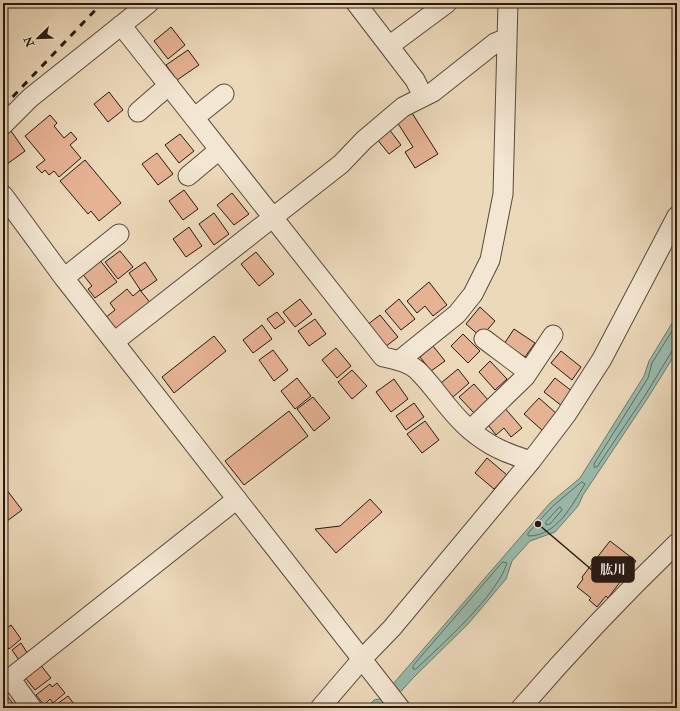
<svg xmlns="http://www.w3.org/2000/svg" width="680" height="711" viewBox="0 0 680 711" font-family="'IM FELL Double Pica','Noto Serif JP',serif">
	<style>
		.water { fill: #99baac; stroke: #6b7a6f }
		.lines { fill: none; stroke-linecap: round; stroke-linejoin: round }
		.shore { stroke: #606a60; stroke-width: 1 }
		.building { fill: #e6b294; stroke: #261913 }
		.minor-casing { stroke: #58493d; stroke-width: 21 }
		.minor { stroke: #f3e6d2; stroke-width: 19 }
		.rail { stroke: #261913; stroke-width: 3; stroke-dasharray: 7 7; stroke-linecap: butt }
		.leader { fill: none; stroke: #261913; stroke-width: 1.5 }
		.callout-dot { fill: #261913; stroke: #f3e6d2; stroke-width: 1.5 }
		.callout { fill: #261913; stroke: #261913; stroke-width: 1.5 }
		.callout-label { font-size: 13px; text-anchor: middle; font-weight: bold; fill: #fff }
	</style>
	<rect width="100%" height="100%" fill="#ecd9ba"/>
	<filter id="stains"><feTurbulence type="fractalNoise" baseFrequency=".005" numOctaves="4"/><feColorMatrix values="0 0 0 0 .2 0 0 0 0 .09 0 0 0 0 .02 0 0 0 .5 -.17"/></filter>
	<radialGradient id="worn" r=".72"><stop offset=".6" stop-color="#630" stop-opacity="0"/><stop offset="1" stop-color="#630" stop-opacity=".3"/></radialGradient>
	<path class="water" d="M677 315V351L649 396 583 495 578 506 555 532 530 541 512 561 506 579 468 624 413 678 386 708H366L374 700 380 699 550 503 580 478 644 376 649 361Z"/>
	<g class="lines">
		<path class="shore" d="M677 323 652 363 648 378 594 464V467H597L646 394 672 351 677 349
			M582 482 585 484C572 505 557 536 528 536V533L553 506Z
			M560 507 562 510 550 524 546 525V522Z
			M503 562 507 563C497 596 442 644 416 669H413V666Z"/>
	</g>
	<path class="building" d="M171 27 185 45 168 59 154 41Z
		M188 50 199 65 177 80 166 65Z
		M109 92 123 110 108 122 94 104Z
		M412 113 438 154 415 168 405 152 413 147 397 122Z
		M50 115 57 123 54 126 64 138 71 132 77 139 70 145 81 158 59 177 54 171 49 175 45 170 42 173 36 167 45 160 25 136Z
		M389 129 401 145 389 154 376 138Z
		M11 131 25 151 3 167V137Z
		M180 134 194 151 179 163 165 145Z
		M157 153 173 174 158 185 142 164Z
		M85 160 121 203 99 221 91 211 88 214 60 181Z
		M184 190 198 209 183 220 169 201Z
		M232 193 249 214 234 225 217 205Z
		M214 213 229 234 214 245 199 224Z
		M189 227 202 246 186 257 173 239Z
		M120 251 133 267 118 279 105 262Z
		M256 252 274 274 259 286 241 264Z
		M99 259 117 282 95 298 88 289 92 286 81 272Z
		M145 262 157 280 141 291 129 273Z
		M429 282 447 305 433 316 425 306 417 313 407 301Z
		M127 289 133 296 140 290 152 305 117 333 105 318 115 310 110 303Z
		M300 299 312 314 295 327 283 312Z
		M399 299 415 319 401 330 385 311Z
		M480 307 495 321 481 337 466 324Z
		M277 312 285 322 275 329 267 319Z
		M380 315 398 337 385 347 367 325Z
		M315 319 326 334 309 346 298 331Z
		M262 325 272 339 253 353 243 340Z
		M514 329 535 343 525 357 504 344Z
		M463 334 480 351 468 363 451 346Z
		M214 336 226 351 174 393 162 377Z
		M433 346 445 361 431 371 420 357Z
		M336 348 351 366 337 378 322 360Z
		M273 350 288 370 274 381 259 360Z
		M561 351 581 367 572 380 551 363Z
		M490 361 507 379 495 390 479 372Z
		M458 369 469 383 453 397 441 383Z
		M352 370 367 386 352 399 338 382Z
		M297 378 311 396 295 409 281 391Z
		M555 378 573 392 562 406 544 392Z
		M394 379 408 399 391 412 376 392Z
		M474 384 488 400 474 413 459 397Z
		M313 397 330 418 314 431 297 409Z
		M539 398 558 415 543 431 524 414Z
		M414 403 424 417 406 430 396 416Z
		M503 406 522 428 511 437 504 428 496 435 485 421Z
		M289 411 308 436 244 485 225 461Z
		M425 421 439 440 422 453 407 434Z
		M487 458 507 475 494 489 475 473Z
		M3 485 22 510 3 524Z
		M370 499 382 512 336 553 315 529 340 526Z
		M610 541 636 561 608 598 606 596 597 607 589 600 591 598 577 587 583 579 582 577Z
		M11 625 21 639 9 649 3 641V631Z
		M21 643 28 654 19 660 12 650Z
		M39 663 51 678 35 690 23 675Z
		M57 683 65 693 53 703 50 699 44 705 36 695 50 684 52 687Z
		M7 696 17 708H3V700Z
		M68 696 77 708H54L53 707Z"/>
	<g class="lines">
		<defs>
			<path id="minor" d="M356 3 415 80 423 96
				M121 25 383 357C394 359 408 362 417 370 435 387 448 411 469 429 490 447 506 453 531 461
				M389 46 447 3
				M138 112 169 85
				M194 118 224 94
				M3 125 30 98 149 3
				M188 176 219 150
				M3 195 64 278 400 708
				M64 278 119 234
				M484 339 528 372
				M114 342 341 164 364 140 403 107 433 92 495 43 507 38
				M400 360 457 314 473 294 490 260 503 194 508 3
				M470 430 525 377 553 335
				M10 678 32 708
				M3 684 237 499
				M320 708 362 659 392 628 531 461 566 415 602 359 677 216
				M521 708C571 650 622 596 677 543"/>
		</defs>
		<use href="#minor" class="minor-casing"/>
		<use href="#minor" class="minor"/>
		<path class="rail" d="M3 107 102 3"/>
	</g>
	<path class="leader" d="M538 524L592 570"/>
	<circle class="callout-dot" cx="538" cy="524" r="4"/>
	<rect class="callout" x="592" y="557" width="42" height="25" rx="4"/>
	<g class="callout-label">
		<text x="613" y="574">肱川</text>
	</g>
	<rect width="680" height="711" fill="none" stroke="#ecd9ba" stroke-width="16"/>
	<rect x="4" y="4" width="672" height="703" fill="none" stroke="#261913" stroke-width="2"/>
	<rect x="8" y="8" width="664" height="695" fill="none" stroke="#261913"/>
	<g transform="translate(38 38) rotate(247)" stroke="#f3e6d2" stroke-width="3" paint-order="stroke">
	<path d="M0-3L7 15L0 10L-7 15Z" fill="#261913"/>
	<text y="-6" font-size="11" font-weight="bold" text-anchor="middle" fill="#261913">N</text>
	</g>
	<rect width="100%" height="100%" filter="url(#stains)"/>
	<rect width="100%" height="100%" fill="url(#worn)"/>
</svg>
